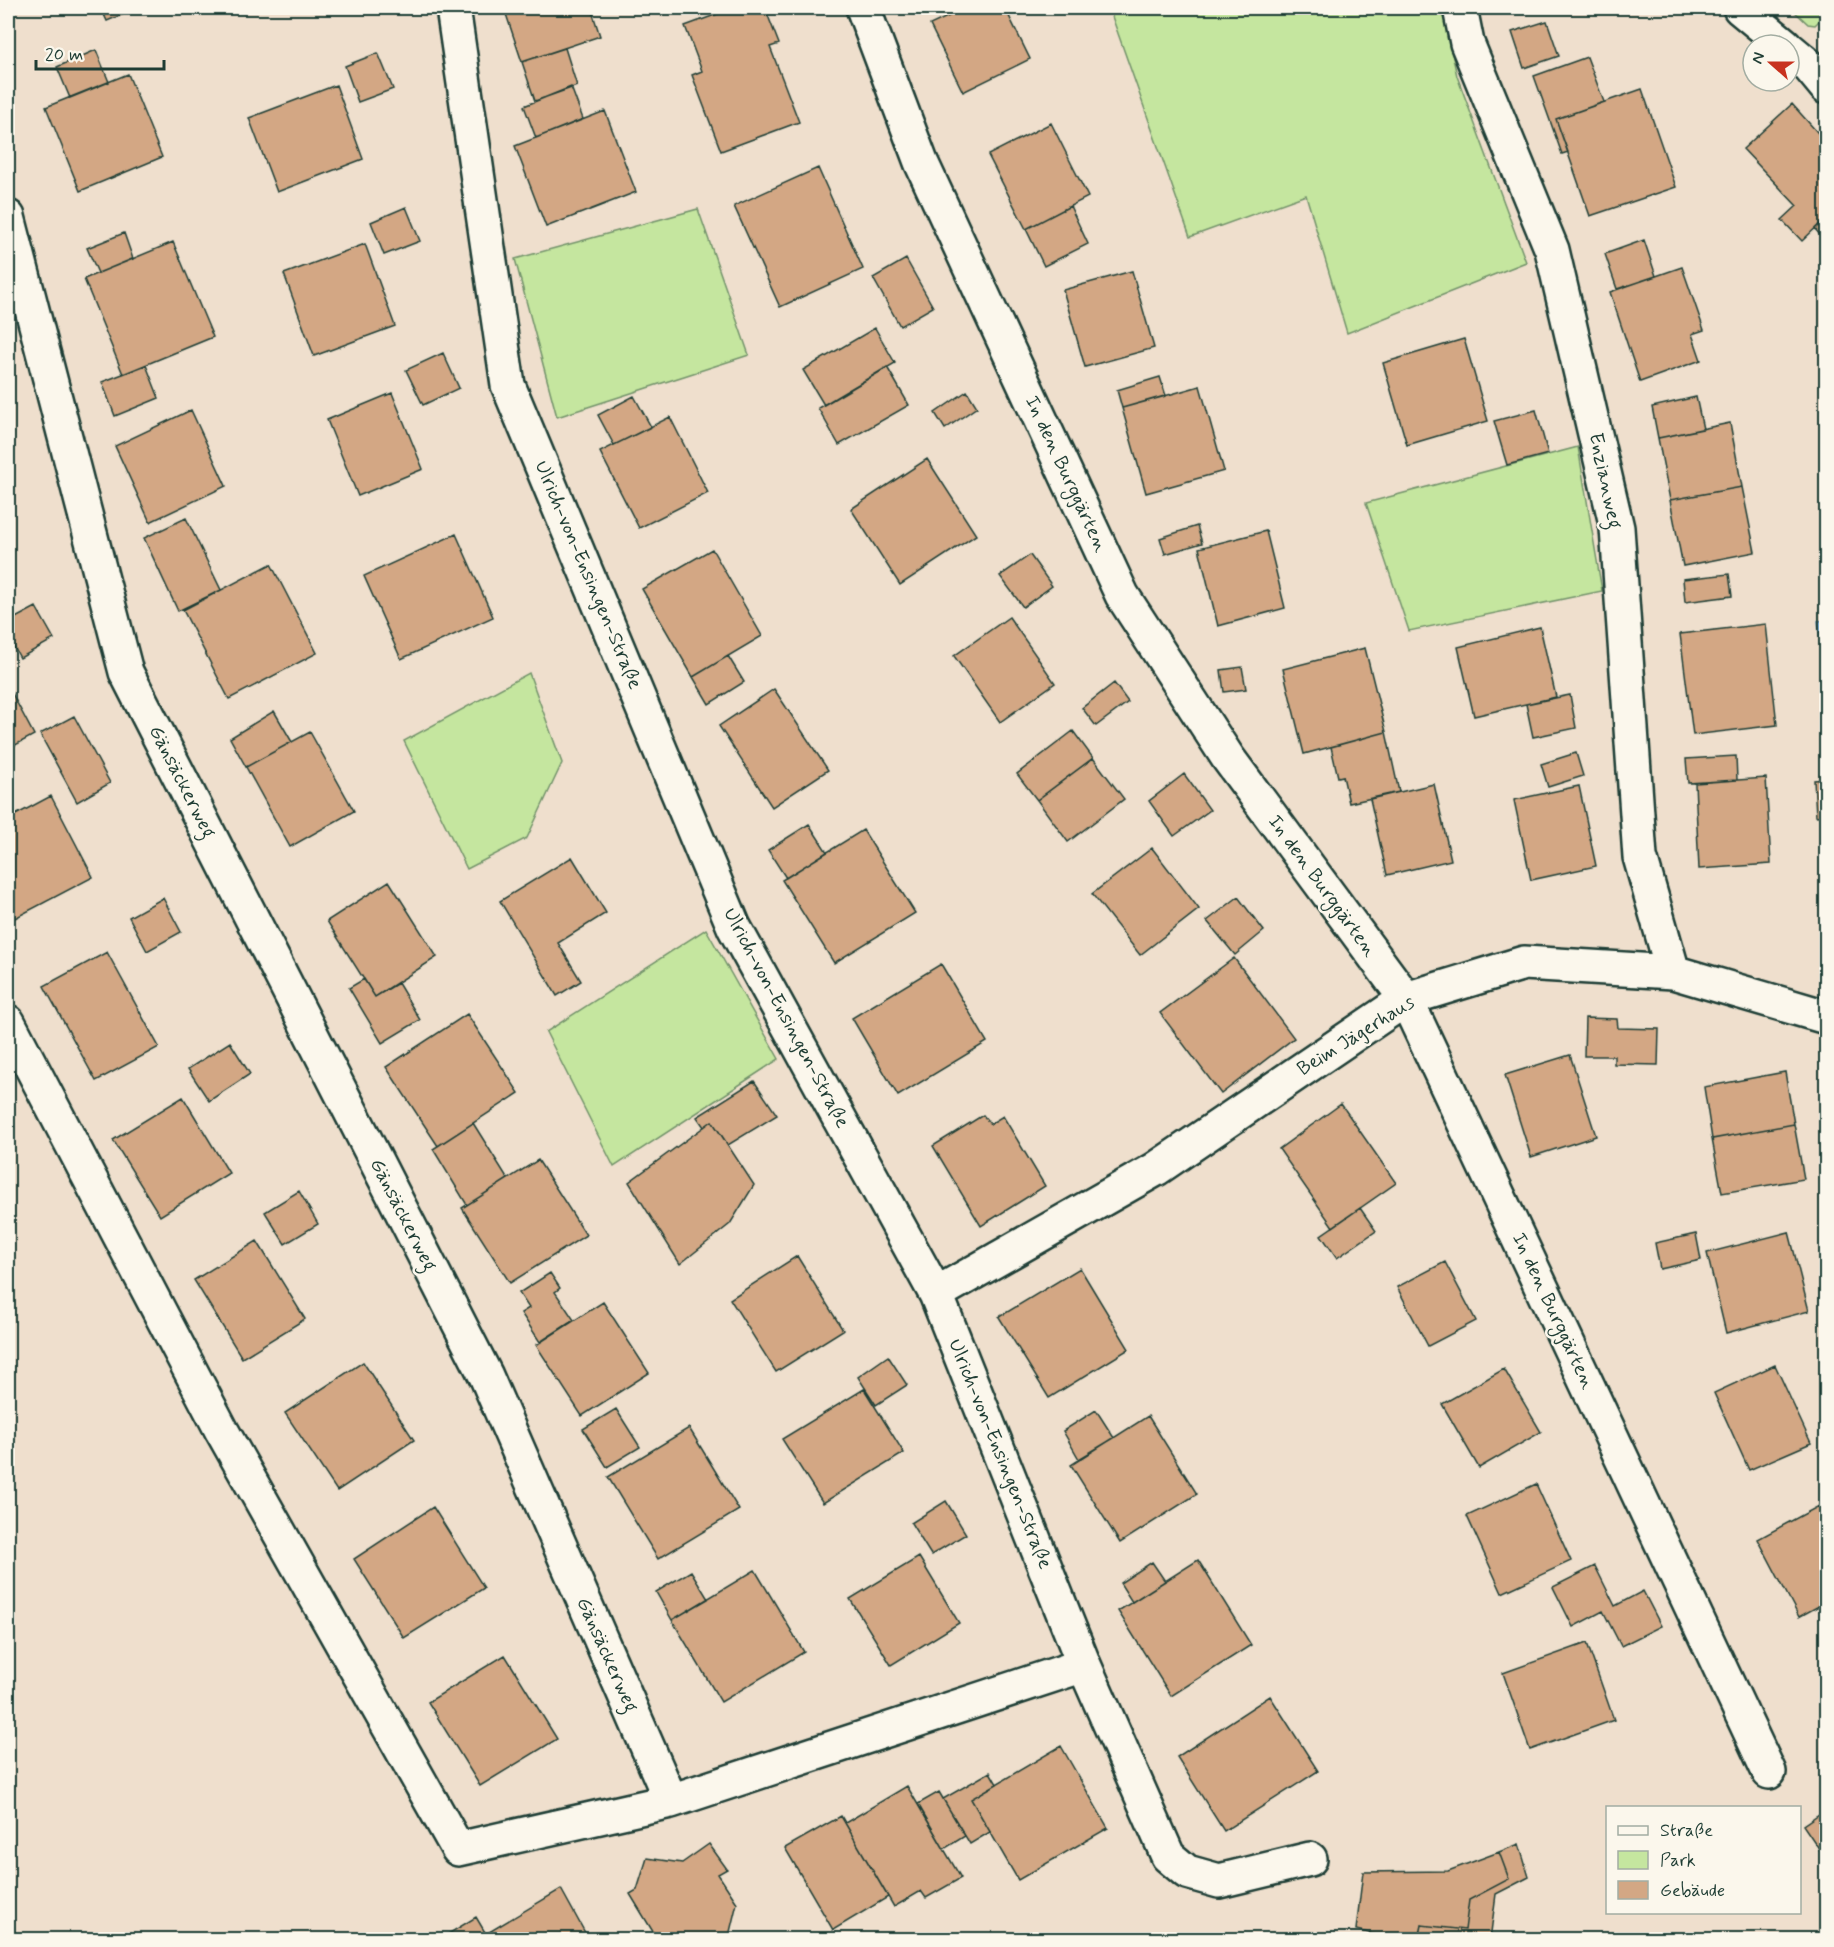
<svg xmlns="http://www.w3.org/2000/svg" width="1834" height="1947" viewBox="0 0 1834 1947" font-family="Mynerve,sans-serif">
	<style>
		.green { fill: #c5e69f; stroke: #72926a; stroke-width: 1.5 }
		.water { fill: #93c3ee; stroke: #658da4; stroke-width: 1.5 }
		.building { fill: #d3a784; stroke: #1f3d34; stroke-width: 1.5 }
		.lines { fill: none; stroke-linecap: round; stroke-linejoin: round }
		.street-casing { stroke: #1f3d34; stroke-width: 38 }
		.street { stroke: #fbf7ec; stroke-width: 33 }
		.labels { text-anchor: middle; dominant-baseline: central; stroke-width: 5; stroke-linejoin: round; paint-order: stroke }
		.street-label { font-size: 20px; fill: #1f3d34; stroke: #fbf7ec }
	</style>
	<rect width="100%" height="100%" fill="#efdfcd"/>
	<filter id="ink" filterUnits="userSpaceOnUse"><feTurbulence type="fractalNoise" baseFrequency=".0167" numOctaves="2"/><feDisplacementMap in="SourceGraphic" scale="12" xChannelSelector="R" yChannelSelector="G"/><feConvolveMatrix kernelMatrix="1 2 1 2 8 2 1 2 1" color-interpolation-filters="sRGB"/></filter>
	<g filter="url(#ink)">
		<path class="green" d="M1109 8H1442L1457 76 1526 262 1347 333 1306 195 1190 237Z
			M1791 8H1826L1821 19 1815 25 1808 24Z
			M698 209 749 355 557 417 515 259Z
			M1578 447 1602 591 1409 631 1366 503Z
			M529 673 562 763 527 838 467 869 404 741Z
			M706 929 779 1059 614 1167 546 1032Z"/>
		<path class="water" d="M1826 620V669H1824L1818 621Z"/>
		<path class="building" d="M101 8H138L107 21Z
			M504 8H591L600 36 522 62Z
			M734 8H765L779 44 770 47 799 122 721 151 692 75 702 71 685 26Z
			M966 8H1027L1009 16 1030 59 963 92 930 25Z
			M1547 21 1559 56 1524 68 1512 32Z
			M565 48 577 86 535 101 522 62Z
			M96 50 109 82 70 98 57 67Z
			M378 53 393 89 358 102 345 66Z
			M1587 57 1604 102 1556 119 1568 152 1562 154 1534 76Z
			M128 74 162 157 80 191 46 107Z
			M336 85 363 159 277 192 249 118Z
			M571 87 583 119 536 138 524 106Z
			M1642 89 1676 187 1590 216 1556 119Z
			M1792 104 1826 142V218L1802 241 1782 220 1797 206 1743 149Z
			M605 111 636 192 546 227 515 146Z
			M1051 123 1088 197 1026 229 988 155Z
			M818 168 863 269 780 307 734 206Z
			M1070 206 1088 244 1044 266 1026 229Z
			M406 207 420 241 384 255 371 222Z
			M1826 218V242L1815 229Z
			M124 233 133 259 98 273 87 248Z
			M1644 240 1656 276 1617 289 1605 254Z
			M173 242 213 337 123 374 84 279Z
			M365 244 395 326 314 356 284 274Z
			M906 259 933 307 900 326 873 278Z
			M1682 267 1704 330 1692 334 1701 360 1640 382 1610 292Z
			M1132 271 1154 348 1085 367 1063 290Z
			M875 328 895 363 824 405 803 370Z
			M1464 339 1488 421 1407 445 1383 363Z
			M443 353 459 388 423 405 406 370Z
			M146 365 159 398 115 416 102 382Z
			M887 367 909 405 839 445 818 408Z
			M1160 377 1166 396 1122 408 1117 390Z
			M1200 386 1224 471 1146 493 1122 408Z
			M967 391 977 407 945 429 935 413Z
			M392 393 423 469 358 496 327 420Z
			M634 396 651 427 614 445 598 415Z
			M1696 397 1703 429 1658 438 1652 407Z
			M191 410 226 486 150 522 115 446Z
			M1536 410 1548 454 1507 465 1494 421Z
			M670 417 708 493 639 528 600 452Z
			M1730 423 1742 487 1670 500 1658 438Z
			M927 459 976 535 900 585 851 509Z
			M1742 487 1755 552 1683 566 1670 500Z
			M186 518 221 590 178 611 144 538Z
			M1197 526 1202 543 1165 554 1160 538Z
			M1266 531 1285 608 1218 626 1199 548Z
			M456 534 493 617 401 659 364 576Z
			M712 549 762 636 693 677 642 589Z
			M1030 555 1052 586 1023 607 1000 576Z
			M271 564 317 653 229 699 183 610Z
			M1729 574 1732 596 1685 602 1683 579Z
			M36 607 54 639 20 658 8 636V622Z
			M1009 617 1055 683 1000 722 954 656Z
			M1766 624 1777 725 1693 735 1680 634Z
			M1540 627 1556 697 1474 716 1458 647Z
			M1365 648 1386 732 1304 754 1283 669Z
			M728 656 744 682 709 704 693 677Z
			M1242 667 1246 689 1224 692 1221 670Z
			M1114 683 1128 702 1096 726 1082 708Z
			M8 686 34 735 8 749Z
			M774 689 828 770 772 807 719 726Z
			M1570 695 1576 728 1533 737 1526 704Z
			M274 711 292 742 246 767 230 738Z
			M74 716 110 783 77 802 40 734Z
			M1073 731 1093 758 1037 800 1017 774Z
			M310 732 354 811 290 847 246 767Z
			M1386 732 1399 792 1349 803 1343 776 1338 777 1331 747Z
			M1576 753 1583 776 1548 787 1541 764Z
			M1736 756 1737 780 1688 783 1686 759Z
			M1093 758 1124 799 1068 842 1037 800Z
			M1184 774 1210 810 1174 836 1149 801Z
			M1766 778 1771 864 1699 869 1695 783Z
			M1826 779V815L1816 816 1814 780Z
			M1434 784 1451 860 1387 875 1370 799Z
			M1579 786 1596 866 1531 880 1514 800Z
			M51 796 93 877 15 918 8 903V819Z
			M809 824 827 852 786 878 768 850Z
			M863 830 915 913 834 963 782 880Z
			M1152 848 1199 909 1140 955 1092 894Z
			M572 857 606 913 558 943 581 981 557 996 500 901Z
			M389 881 437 957 375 997 327 921Z
			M1238 897 1264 931 1235 955 1207 921Z
			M163 898 181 932 147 951 129 917Z
			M107 952 159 1047 96 1081 44 986Z
			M1234 958 1294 1038 1221 1094 1160 1013Z
			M941 964 987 1042 898 1096 852 1018Z
			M364 979 375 997 398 983 420 1020 382 1043 349 988Z
			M467 1014 519 1093 438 1146 386 1067Z
			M1585 1018 1617 1019 1618 1028 1659 1029 1658 1065 1614 1064V1056H1584Z
			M230 1042 250 1074 209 1101 188 1069Z
			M1570 1055 1596 1136 1531 1157 1505 1075Z
			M1785 1072 1794 1124 1712 1139 1704 1087Z
			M754 1081 777 1115 728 1145 712 1121 704 1127 697 1117Z
			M183 1097 229 1173 160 1216 113 1140Z
			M1341 1104 1396 1183 1333 1227 1279 1149Z
			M983 1115 990 1124 1003 1116 1045 1186 981 1226 933 1146Z
			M712 1121 754 1185 730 1224 680 1264 629 1182Z
			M473 1123 508 1179 467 1205 433 1149Z
			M1794 1124 1804 1179 1722 1193 1712 1139Z
			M538 1160 586 1235 510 1283 462 1208Z
			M299 1191 318 1224 285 1244 265 1212Z
			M1360 1208 1376 1231 1337 1258 1321 1235Z
			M1789 1232 1809 1311 1726 1333 1707 1253Z
			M1696 1234 1701 1260 1660 1269 1655 1243Z
			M257 1241 305 1319 242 1358 194 1280Z
			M797 1256 843 1330 776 1372 730 1299Z
			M1445 1262 1476 1321 1428 1346 1397 1287Z
			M1080 1268 1129 1349 1049 1398 999 1317Z
			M550 1273 560 1288 555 1292 574 1320 540 1342 521 1313 529 1308 519 1293Z
			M603 1302 649 1373 582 1416 536 1345Z
			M888 1356 907 1385 876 1405 858 1377Z
			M363 1362 414 1440 337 1491 285 1413Z
			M1775 1365 1811 1443 1749 1470 1714 1393Z
			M1504 1369 1541 1432 1479 1468 1442 1404Z
			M864 1389 904 1453 823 1503 782 1439Z
			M616 1409 640 1447 607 1467 583 1429Z
			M1096 1410 1114 1438 1079 1459 1063 1431Z
			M1148 1416 1197 1494 1120 1543 1071 1465Z
			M689 1428 739 1510 658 1559 608 1477Z
			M1536 1484 1571 1561 1502 1593 1467 1516Z
			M946 1501 966 1534 931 1555 911 1523Z
			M1819 1506 1826 1521V1602L1799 1617 1758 1539Z
			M433 1507 484 1588 404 1638 354 1559Z
			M919 1557 959 1623 891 1665 850 1599Z
			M1198 1560 1251 1645 1171 1696 1118 1611Z
			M1152 1562 1165 1581 1132 1602 1120 1583Z
			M1595 1566 1615 1606 1643 1591 1661 1626 1621 1646 1603 1611 1573 1627 1553 1587Z
			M755 1570 804 1652 721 1702 672 1620Z
			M691 1571 708 1599 672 1620 656 1592Z
			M1587 1643 1614 1720 1530 1750 1503 1673Z
			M505 1655 557 1739 480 1786 428 1702Z
			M1270 1696 1318 1771 1224 1831 1177 1757Z
			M1061 1746 1108 1828 1018 1880 971 1799Z
			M990 1772 997 1784 971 1799 990 1832 970 1844 943 1799Z
			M907 1786 961 1878 926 1898 921 1891 894 1907 845 1823Z
			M939 1792 965 1836 944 1849 918 1804Z
			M1822 1812 1826 1818V1854L1824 1856 1803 1825Z
			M841 1816 888 1897 833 1930 785 1848Z
			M709 1844 727 1869 718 1874 737 1903 728 1940H658L630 1894 637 1890 647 1858 682 1863Z
			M1519 1844 1529 1877 1496 1894 1490 1940H1462L1420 1934 1422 1925 1465 1930 1469 1900 1509 1879 1499 1852Z
			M1499 1852 1509 1879 1469 1900 1465 1930 1422 1925 1419 1940H1398L1356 1930 1363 1872 1448 1871Z
			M561 1889 589 1940 440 1939 476 1917 486 1934Z"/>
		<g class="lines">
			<defs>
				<path id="street" d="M453 8 508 385 734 927 936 1294 1084 1665 1168 1856 1187 1872 1219 1881 1310 1859
					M863 8 921 162 1122 595 1228 758 1406 999 1769 1772
					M1460 8 1467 43 1552 250 1617 528 1640 857 1673 972
					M1740 8 1785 45
					M1789 49 1807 64 1826 87
					M8 217 126 672 486 1376 671 1801 1084 1665
					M8 1022 222 1431 458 1849 671 1801
					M936 1294 1156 1169 1406 999 1524 963 1673 972 1826 1017"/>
			</defs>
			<use href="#street" class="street-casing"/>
			<use href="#street" class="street"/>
		</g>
	</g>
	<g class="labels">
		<g class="street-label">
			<text transform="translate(1066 474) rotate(65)">In den Burggärten</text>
			<text transform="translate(1605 481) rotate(78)">Enzianweg</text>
			<text transform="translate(588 575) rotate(67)">Ulrich-von-Ensingen-Straße</text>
			<text transform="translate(182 782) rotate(63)">Gänsäckerweg</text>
			<text transform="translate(1322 886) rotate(54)">In den Burggärten</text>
			<text transform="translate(786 1018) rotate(62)">Ulrich-von-Ensingen-Straße</text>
			<text transform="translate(1356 1036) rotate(-32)">Beim Jägerhaus</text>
			<text transform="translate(403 1215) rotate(63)">Gänsäckerweg</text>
			<text transform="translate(1553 1311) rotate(65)">In den Burggärten</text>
			<text transform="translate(1000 1454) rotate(68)">Ulrich-von-Ensingen-Straße</text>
			<text transform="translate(607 1655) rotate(66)">Gänsäckerweg</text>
		</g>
	</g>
	<rect width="1834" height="1947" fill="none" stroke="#fbf7ec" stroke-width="30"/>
	<rect x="15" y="15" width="1804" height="1917" fill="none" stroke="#1f3d34" stroke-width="2" filter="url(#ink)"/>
	<rect x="1606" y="1806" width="195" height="108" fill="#fbf7ec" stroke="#a3ada2" stroke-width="1.5"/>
	<rect x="1618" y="1826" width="30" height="9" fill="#fbf7ec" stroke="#a3ada2" stroke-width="1.5"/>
	<text x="1660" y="1836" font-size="18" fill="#1f3d34">Straße</text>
	<rect x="1618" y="1851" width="30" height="18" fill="#c5e69f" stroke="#a3ada2" stroke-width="1.5"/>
	<text x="1660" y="1866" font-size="18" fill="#1f3d34">Park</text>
	<rect x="1618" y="1881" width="30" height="18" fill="#d3a784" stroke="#a3ada2" stroke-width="1.5"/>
	<text x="1660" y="1896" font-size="18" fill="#1f3d34">Gebäude</text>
	<g transform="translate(1771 63) rotate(291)"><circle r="28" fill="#fbf7ec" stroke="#a3ada2" stroke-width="1.5"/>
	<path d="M0-4.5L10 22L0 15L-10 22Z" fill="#c8321e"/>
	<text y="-9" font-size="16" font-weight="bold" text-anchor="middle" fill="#1f3d34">N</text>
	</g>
	<path d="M36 60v9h128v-9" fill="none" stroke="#1f3d34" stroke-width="3"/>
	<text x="45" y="60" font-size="18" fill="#1f3d34" stroke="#fbf7ec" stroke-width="4.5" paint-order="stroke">20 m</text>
</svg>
